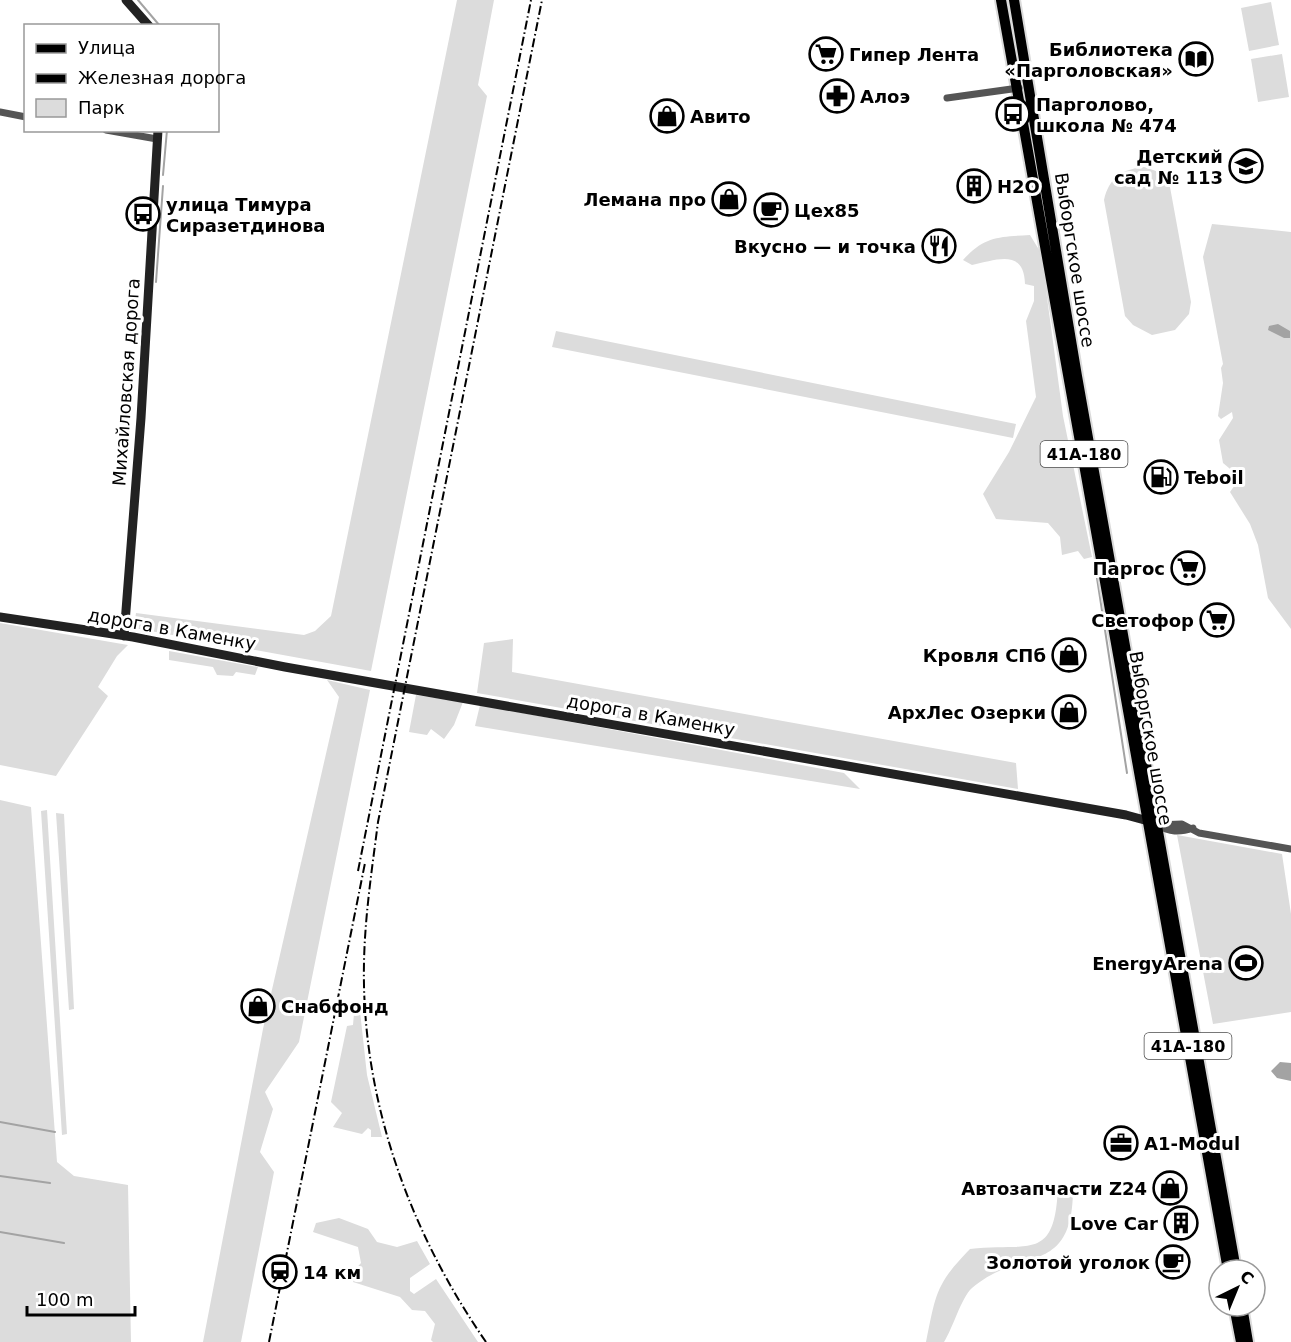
<svg xmlns="http://www.w3.org/2000/svg" width="1291" height="1342" viewBox="0 0 1291 1342" font-family="'DejaVu Sans',sans-serif">
	<style>
		.green { fill: #dcdcdc }
		.water { fill: #a3a3a3 }
		.lines { fill: none; stroke-linecap: round; stroke-linejoin: round }
		.stream { stroke: #a3a3a3; stroke-width: 2 }
		.primary-casing { stroke: #dbdbdb; stroke-width: 14 }
		.street { stroke: #555; stroke-width: 7 }
		.secondary { stroke: #222; stroke-width: 9 }
		.primary { stroke: #000; stroke-width: 10 }
		.rail { stroke: #000; stroke-width: 2; stroke-dasharray: 9 3 1.5 3; stroke-linecap: butt }
		.labels { text-anchor: middle; dominant-baseline: central; stroke-width: 6; stroke-linejoin: round; paint-order: stroke }
		.shield { fill: #fff; stroke: #4c4c4c; stroke-width: 1.5 }
		.shield-label { font-size: 16px; font-weight: bold; fill: #000 }
		.poi-label { font-size: 18px; font-weight: bold; fill: #000; stroke: #fff; text-anchor: end }
		.street-label { font-size: 18px; fill: #000; stroke: #fff }
	</style>
	<rect width="100%" height="100%" fill="#fff"/>
	<path class="green" d="M457 0H494L478 85 487 96 371 671 134 628 136 613 304 635 315 631 331 616Z
		M1271 2 1279 45 1249 51 1241 8Z
		M1282 54 1289 97 1258 102 1251 59Z
		M1144 167 1156 171 1170 187 1191 302 1189 314 1175 330 1152 335 1133 325 1125 316 1104 200C1109 178 1122 169 1144 167Z
		M1212 224 1291 232V629L1268 598 1258 545 1250 524 1230 492 1237 482 1235 473 1223 463 1219 440 1233 418 1232 412 1221 419 1218 416 1223 383 1221 368 1223 364 1203 257Z
		M1030 235 1041 253 1063 416 1092 557 1084 559 1078 551 1062 555 1060 537 1048 523 996 519 983 494 1009 452 1036 397 1026 321 1034 301V286L1025 284C1024 248 996 260 972 265L963 260C985 236 998 237 1030 235Z
		M556 331 1016 424 1013 438 552 347Z
		M0 623 128 645 117 656 98 687 108 696 56 776 0 765Z
		M513 639 512 672 1016 763 1018 789 477 693 484 643Z
		M169 651 258 667 255 675 236 672 233 676 217 675 213 667 169 660Z
		M327 680 370 690 299 1042 265 1092 273 1109 260 1152 274 1172 241 1342H203L263 1029 339 697Z
		M416 695 463 702 454 725 444 739 431 729 427 735 409 732Z
		M480 705 844 773 860 789 475 726Z
		M0 800 31 807 57 1162 74 1176 128 1185 131 1342H0Z
		M47 810 67 1134 62 1135 41 811Z
		M56 813 64 814 74 1009 69 1010Z
		M1177 835 1282 854 1291 914V1012L1213 1024Z
		M355 1002H359L367 1075 382 1137H371V1130L368 1128 362 1134 333 1127 342 1113 331 1102 347 1026 353 1025Z
		M1058 1186 1073 1188C1073 1278 1021 1246 972 1288 961 1298 953 1328 944 1342H926C936 1294 935 1285 970 1249 1030 1242 1055 1263 1058 1186Z
		M339 1218 368 1229 377 1242 397 1247 417 1241 430 1264 410 1278V1291L414 1294 436 1279 478 1342H433L431 1340 435 1324 425 1311 412 1310 400 1297 353 1282 352 1273 361 1263 358 1247 313 1232 316 1223Z"/>
	<path class="water" d="M1278 324 1290 331V338H1284L1268 330 1269 326Z
		M1280 1062 1291 1063V1081L1277 1078 1271 1071Z"/>
	<g class="lines">
		<path class="stream" d="M138 0 160 26
			M163 175 167 130
			M156 282 163 186
			M1097 578 1127 773
			M0 1122 55 1132
			M0 1176 50 1183
			M0 1232 64 1243"/>
		<defs>
			<path id="primary" d="M1001 0 1228 1270
				M1014 0 1077 376 1236 1270
				M1234 1306 1241 1342
				M1242 1306 1248 1342"/>
		</defs>
		<use href="#primary" class="primary-casing"/>
		<path class="street" d="M947 98 1019 88
			M0 112 26 117
			M106 130 157 139
			M1157 825 1182 824 1199 833 1291 849
			M1157 825C1170 832 1179 833 1193 828"/>
		<path class="secondary" d="M126 0 149 26
			M0 617 133 637 285 667 1126 815 1152 822
			M124 636 141 418 158 130"/>
		<use href="#primary" class="primary"/>
		<path class="rail" d="M358 871 531 0
			M269 1342 365 863
			M486 1342C409 1231 361 1098 364 962 365 915 372 869 378 822L542 0"/>
	</g>
	<defs>
		<symbol id="supermarket-ring" viewBox="-11 -11 22 22"><circle r="9.5" fill="#fff" stroke="#000" stroke-width="1.5"/><path d="M-6-5.5h2.5l.6 2H6L4.5 2H-2.5L-4.4-4H-6ZM-1.5 3.2a1.3 1.3 0 1 0 .1 0ZM3 3.2a1.3 1.3 0 1 0 .1 0Z" fill="#000"/></symbol>
		<symbol id="library-ring" viewBox="-11 -11 22 22"><circle r="9.5" fill="#fff" stroke="#000" stroke-width="1.5"/><path d="M-6-4Q-3-5.5-.7-3.5V5Q-3 3-6 4ZM6-4Q3-5.5 .7-3.5V5Q3 3 6 4Z" fill="#000"/></symbol>
		<symbol id="pharmacy-ring" viewBox="-11 -11 22 22"><circle r="9.5" fill="#fff" stroke="#000" stroke-width="1.5"/><path d="M-2-6h4v4h4v4h-4v4h-4v-4h-4v-4h4Z" fill="#000"/></symbol>
		<symbol id="bus-ring" viewBox="-11 -11 22 22"><circle r="9.5" fill="#fff" stroke="#000" stroke-width="1.5"/><path d="M-5-6H5V4H4V6H2V4H-2V6H-4V4H-5ZM-3.5-4V0h7V-4ZM-3.5 1.2v1.5H-2V1.2ZM2 1.2v1.5H3.5V1.2Z" fill="#000"/></symbol>
		<symbol id="shop-ring" viewBox="-11 -11 22 22"><circle r="9.5" fill="#fff" stroke="#000" stroke-width="1.5"/><path d="M-5-2.5h2.3a2.7 3.5 0 0 1 5.4 0H5L5.5 6h-11ZM-1.5-2.5h3a1.5 2.3 0 0 0-3 0Z" fill="#000"/></symbol>
		<symbol id="school-ring" viewBox="-11 -11 22 22"><circle r="9.5" fill="#fff" stroke="#000" stroke-width="1.5"/><path d="M0-5L7-2L0 1L-7-2ZM-4 1L0 2.5L4 1V4Q0 6-4 4Z" fill="#000"/></symbol>
		<symbol id="building-ring" viewBox="-11 -11 22 22"><circle r="9.5" fill="#fff" stroke="#000" stroke-width="1.5"/><path d="M-4-6H4V6H1V3H-1V6H-4ZM-2.5-4.3h1.7v1.8h-1.7ZM.8-4.3h1.7v1.8H.8ZM-2.5-1h1.7V.8h-1.7ZM.8-1h1.7V.8H.8Z" fill="#000"/></symbol>
		<symbol id="cafe-ring" viewBox="-11 -11 22 22"><circle r="9.5" fill="#fff" stroke="#000" stroke-width="1.5"/><path d="M-5.5-4.5H6V0H3Q3 3.5 0 3.5H-2.5Q-5.5 3.5-5.5 0ZM3-3.2v2h1.7v-2ZM-6 4.5H4V6H-6Z" fill="#000"/></symbol>
		<symbol id="restaurant-ring" viewBox="-11 -11 22 22"><circle r="9.5" fill="#fff" stroke="#000" stroke-width="1.5"/><path d="M-5-6h1v4h1v-4h1v4h1v-4h1v5L-1.5 .5V6h-2V.5L-5-1ZM5-6V6H3V1.5H1.5Q1.5-4 5-6Z" fill="#000"/></symbol>
		<symbol id="fuel-ring" viewBox="-11 -11 22 22"><circle r="9.5" fill="#fff" stroke="#000" stroke-width="1.5"/><path d="M-5.5-6h7V0h2V4h1.3V-2.5L3-4.5l.8-.8L6-3V5H2.5V1h-1V6h-7ZM-4.2-4.7v3.2H.2V-4.7Z" fill="#000"/></symbol>
		<symbol id="stadium-ring" viewBox="-11 -11 22 22"><circle r="9.5" fill="#fff" stroke="#000" stroke-width="1.5"/><path d="M0-5a6.5 5 0 1 0 0 10a6.5 5 0 1 0 0-10ZM-3.5-1.8h7v3.6h-7Z" fill="#000"/></symbol>
		<symbol id="office-ring" viewBox="-11 -11 22 22"><circle r="9.5" fill="#fff" stroke="#000" stroke-width="1.5"/><path d="M-6-3h4V-5.5h4V-3h4V5H-6ZM-1-4.5V-3h2v-1.5ZM-6 0V1H6V0Z" fill="#000"/></symbol>
		<symbol id="station-ring" viewBox="-11 -11 22 22"><circle r="9.5" fill="#fff" stroke="#000" stroke-width="1.5"/><path d="M-3-6H3Q5-6 5-4V2Q5 4 3 4L4.5 6H3L1.5 4h-3L-3 6H-4.5L-3 4Q-5 4-5 2V-4Q-5-6-3-6ZM-3.5-4v3h7v-3ZM-3.5 1v1.5H-2V1ZM2 1v1.5H3.5V1Z" fill="#000"/></symbol>
	</defs>
	<g fill-rule="evenodd">
		<use href="#supermarket-ring" x="807" y="35" width="38" height="38"/>
		<use href="#library-ring" x="1177" y="40" width="38" height="38"/>
		<use href="#pharmacy-ring" x="818" y="77" width="38" height="38"/>
		<use href="#bus-ring" x="994" y="95" width="38" height="38"/>
		<use href="#shop-ring" x="648" y="97" width="38" height="38"/>
		<use href="#school-ring" x="1227" y="147" width="38" height="38"/>
		<use href="#building-ring" x="955" y="167" width="38" height="38"/>
		<use href="#shop-ring" x="710" y="180" width="38" height="38"/>
		<use href="#cafe-ring" x="752" y="191" width="38" height="38"/>
		<use href="#bus-ring" x="124" y="195" width="38" height="38"/>
		<use href="#restaurant-ring" x="920" y="227" width="38" height="38"/>
		<use href="#fuel-ring" x="1142" y="458" width="38" height="38"/>
		<use href="#supermarket-ring" x="1169" y="549" width="38" height="38"/>
		<use href="#supermarket-ring" x="1198" y="601" width="38" height="38"/>
		<use href="#shop-ring" x="1050" y="636" width="38" height="38"/>
		<use href="#shop-ring" x="1050" y="693" width="38" height="38"/>
		<use href="#stadium-ring" x="1227" y="944" width="38" height="38"/>
		<use href="#shop-ring" x="239" y="987" width="38" height="38"/>
		<use href="#office-ring" x="1102" y="1124" width="38" height="38"/>
		<use href="#shop-ring" x="1151" y="1169" width="38" height="38"/>
		<use href="#building-ring" x="1162" y="1204" width="38" height="38"/>
		<use href="#cafe-ring" x="1154" y="1243" width="38" height="38"/>
		<use href="#station-ring" x="261" y="1253" width="38" height="38"/>
	</g>
	<g class="labels">
		<g class="shield">
			<rect x="1040.5" y="441" width="87" height="26" rx="4.5"/>
			<rect x="1144.5" y="1033" width="87" height="26" rx="4.5"/>
		</g>
		<g class="shield-label">
			<text x="1084" y="454">41А-180</text>
			<text x="1188" y="1046">41А-180</text>
		</g>
		<g class="poi-label">
			<text x="1173" y="49">Библиотека<tspan x="1173" dy="21">«Парголовская»</tspan></text>
			<text x="849" y="54" text-anchor="start">Гипер Лента</text>
			<text x="860" y="96" text-anchor="start">Алоэ</text>
			<text x="1036" y="104" text-anchor="start">Парголово,<tspan x="1036" dy="21">школа № 474</tspan></text>
			<text x="690" y="116" text-anchor="start">Авито</text>
			<text x="1223" y="156">Детский<tspan x="1223" dy="21">сад № 113</tspan></text>
			<text x="997" y="186" text-anchor="start">H2O</text>
			<text x="706" y="199">Лемана про</text>
			<text x="166" y="204" text-anchor="start">улица Тимура<tspan x="166" dy="21">Сиразетдинова</tspan></text>
			<text x="794" y="210" text-anchor="start">Цех85</text>
			<text x="916" y="246">Вкусно — и точка</text>
			<text x="1184" y="477" text-anchor="start">Teboil</text>
			<text x="1165" y="568">Паргос</text>
			<text x="1194" y="620">Светофор</text>
			<text x="1046" y="655">Кровля СПб</text>
			<text x="1046" y="712">АрхЛес Озерки</text>
			<text x="1223" y="963">EnergyArena</text>
			<text x="281" y="1006" text-anchor="start">Снабфонд</text>
			<text x="1144" y="1143" text-anchor="start">A1-Modul</text>
			<text x="1147" y="1188">Автозапчасти Z24</text>
			<text x="1158" y="1223">Love Car</text>
			<text x="1150" y="1262">Золотой уголок</text>
			<text x="303" y="1272" text-anchor="start">14 км</text>
		</g>
		<g class="street-label">
			<text transform="translate(1075 260) rotate(81)">Выборгское шоссе</text>
			<text transform="translate(126 382) rotate(-86)">Михайловская дорога</text>
			<text transform="translate(172 629) rotate(10)">дорога в Каменку</text>
			<text transform="translate(651 715) rotate(10)">дорога в Каменку</text>
			<text transform="translate(1151 738) rotate(80)">Выборгское шоссе</text>
		</g>
	</g>
	<rect x="24" y="24" width="195" height="108" fill="#ffffff" stroke="#999999" stroke-width="1.5"/>
	<rect x="36" y="44" width="30" height="9" fill="#000000" stroke="#999999" stroke-width="1.5"/>
	<text x="78" y="54" font-size="18" fill="#000000">Улица</text>
	<rect x="36" y="74" width="30" height="9" fill="#000000" stroke="#999999" stroke-width="1.5"/>
	<text x="78" y="84" font-size="18" fill="#000000">Железная дорога</text>
	<rect x="36" y="99" width="30" height="18" fill="#dcdcdc" stroke="#999999" stroke-width="1.5"/>
	<text x="78" y="114" font-size="18" fill="#000000">Парк</text>
	<g transform="translate(1237 1288) rotate(43)"><circle r="28" fill="#ffffff" stroke="#999999" stroke-width="1.5"/>
	<path d="M0-4.5L10 22L0 15L-10 22Z" fill="#000000"/>
	<text y="-9" font-size="16" font-weight="bold" text-anchor="middle" fill="#000000">С</text>
	</g>
	<path d="M27 1306v9h108v-9" fill="none" stroke="#000000" stroke-width="3"/>
	<text x="36" y="1306" font-size="18" fill="#000000" stroke="#ffffff" stroke-width="4.5" paint-order="stroke">100 m</text>
</svg>
